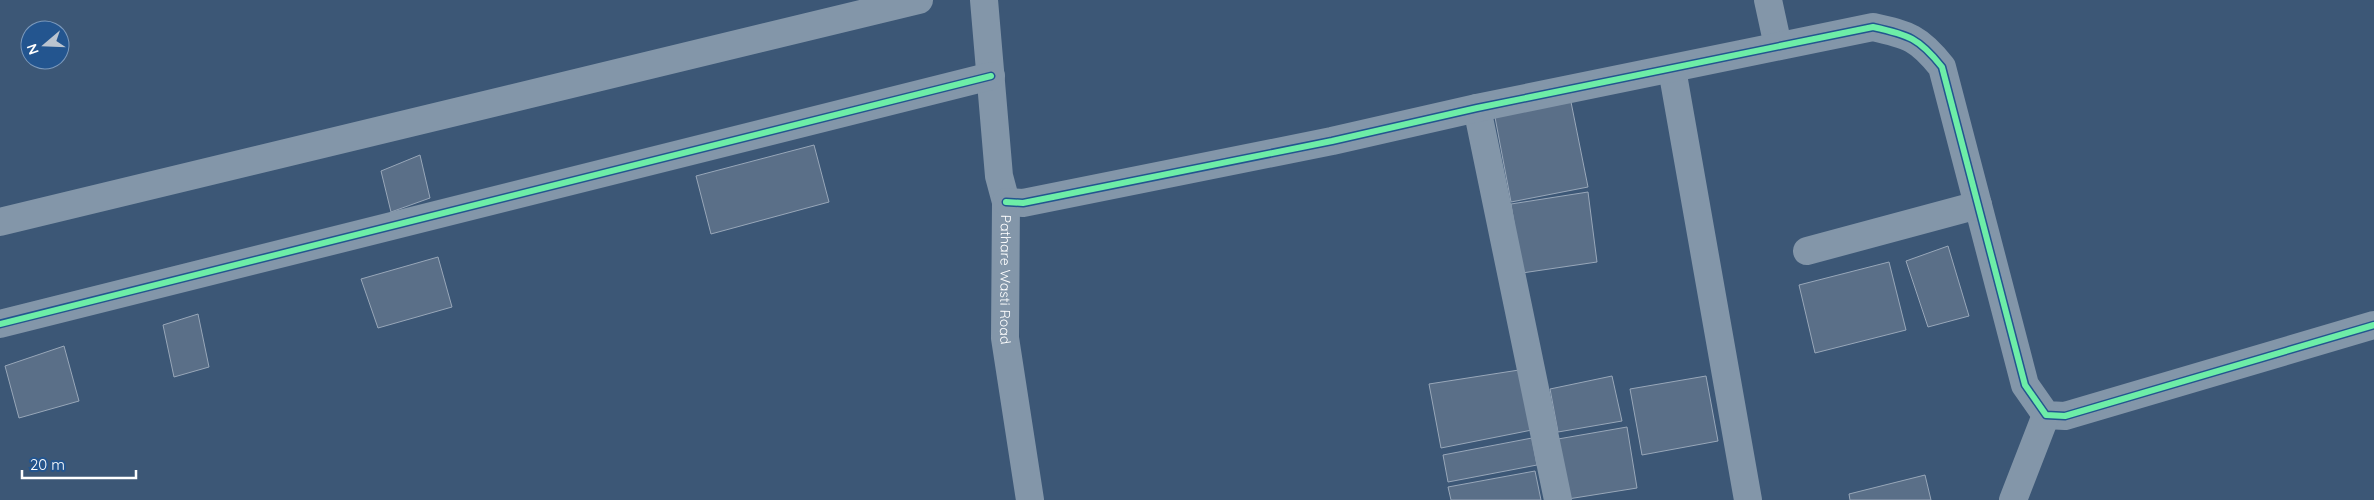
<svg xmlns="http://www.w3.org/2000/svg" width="2374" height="500" viewBox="0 0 2374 500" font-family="Quicksand,sans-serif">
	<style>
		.building { fill: #5a6f88; stroke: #98a7b9 }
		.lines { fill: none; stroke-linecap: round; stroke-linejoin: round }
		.minor { stroke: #8396a9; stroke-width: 28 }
		.cycleway-casing { stroke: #23558f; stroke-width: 9 }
		.cycleway { stroke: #6deda7; stroke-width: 6 }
		.labels { text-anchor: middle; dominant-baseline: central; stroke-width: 4.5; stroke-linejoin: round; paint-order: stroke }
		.street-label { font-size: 14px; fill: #fff; stroke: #23558f }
	</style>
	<rect width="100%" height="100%" fill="#3c5776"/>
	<path class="building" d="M1570 97 1588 187 1511 202 1494 112Z
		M814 145 829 202 711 234 696 176Z
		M420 155 430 198 391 212 381 171Z
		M1588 192 1597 262 1522 273 1511 204Z
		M1948 246 1969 316 1928 327 1906 261Z
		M438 257 452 307 378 328 361 279Z
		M1889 262 1906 330 1815 353 1799 285Z
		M198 314 209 367 174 377 163 325Z
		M64 346 79 401 19 418 5 366Z
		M1519 370 1532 430 1441 448 1429 384Z
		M1612 376 1622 421 1558 432 1550 389Z
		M1706 376 1718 441 1642 455 1630 389Z
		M1627 427 1637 488 1568 499 1558 439Z
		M1532 438 1537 465 1448 482 1443 455Z
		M1535 471 1541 500H1451L1448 487Z
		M1925 475 1931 500H1850L1849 494Z"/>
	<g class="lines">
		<g class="minor">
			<path id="s1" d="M984 0 999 176 1006 202 1005 338 1030 500"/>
			<path d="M1768 0 1778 46"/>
			<path d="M1672 69 1748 500"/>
			<path d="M1477 108 1558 500"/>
			<path d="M1006 202 1023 203 1332 141 1477 108 1873 27C1909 35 1919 38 1942 67L2025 385 2046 415 2065 416 2374 325"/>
			<path d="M0 222 919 0"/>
			<path d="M1807 251 1978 205"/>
			<path d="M0 324 991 76"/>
			<path d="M2013 500 2046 415"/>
		</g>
		<defs>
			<path id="cycleway" d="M1006 202 1023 203 1332 141 1477 108 1873 27C1909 35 1919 38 1942 67L2025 385 2046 415 2065 416 2374 325
				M0 324 991 76"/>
		</defs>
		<use href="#cycleway" class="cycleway-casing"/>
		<use href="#cycleway" class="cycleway"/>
	</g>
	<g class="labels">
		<g class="street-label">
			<text stroke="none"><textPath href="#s1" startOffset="281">Pathare Wasti Road</textPath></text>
		</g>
	</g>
	<g transform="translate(45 45) rotate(251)"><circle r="24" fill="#23558f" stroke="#7b99bc"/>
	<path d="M0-4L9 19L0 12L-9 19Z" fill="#bbc4cf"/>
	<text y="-8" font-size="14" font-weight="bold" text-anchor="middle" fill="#ffffff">N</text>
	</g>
	<path d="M22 470v8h114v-8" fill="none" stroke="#ffffff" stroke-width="2.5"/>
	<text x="30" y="470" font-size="15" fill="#ffffff" stroke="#23558f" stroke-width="4" paint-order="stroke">20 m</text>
</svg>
